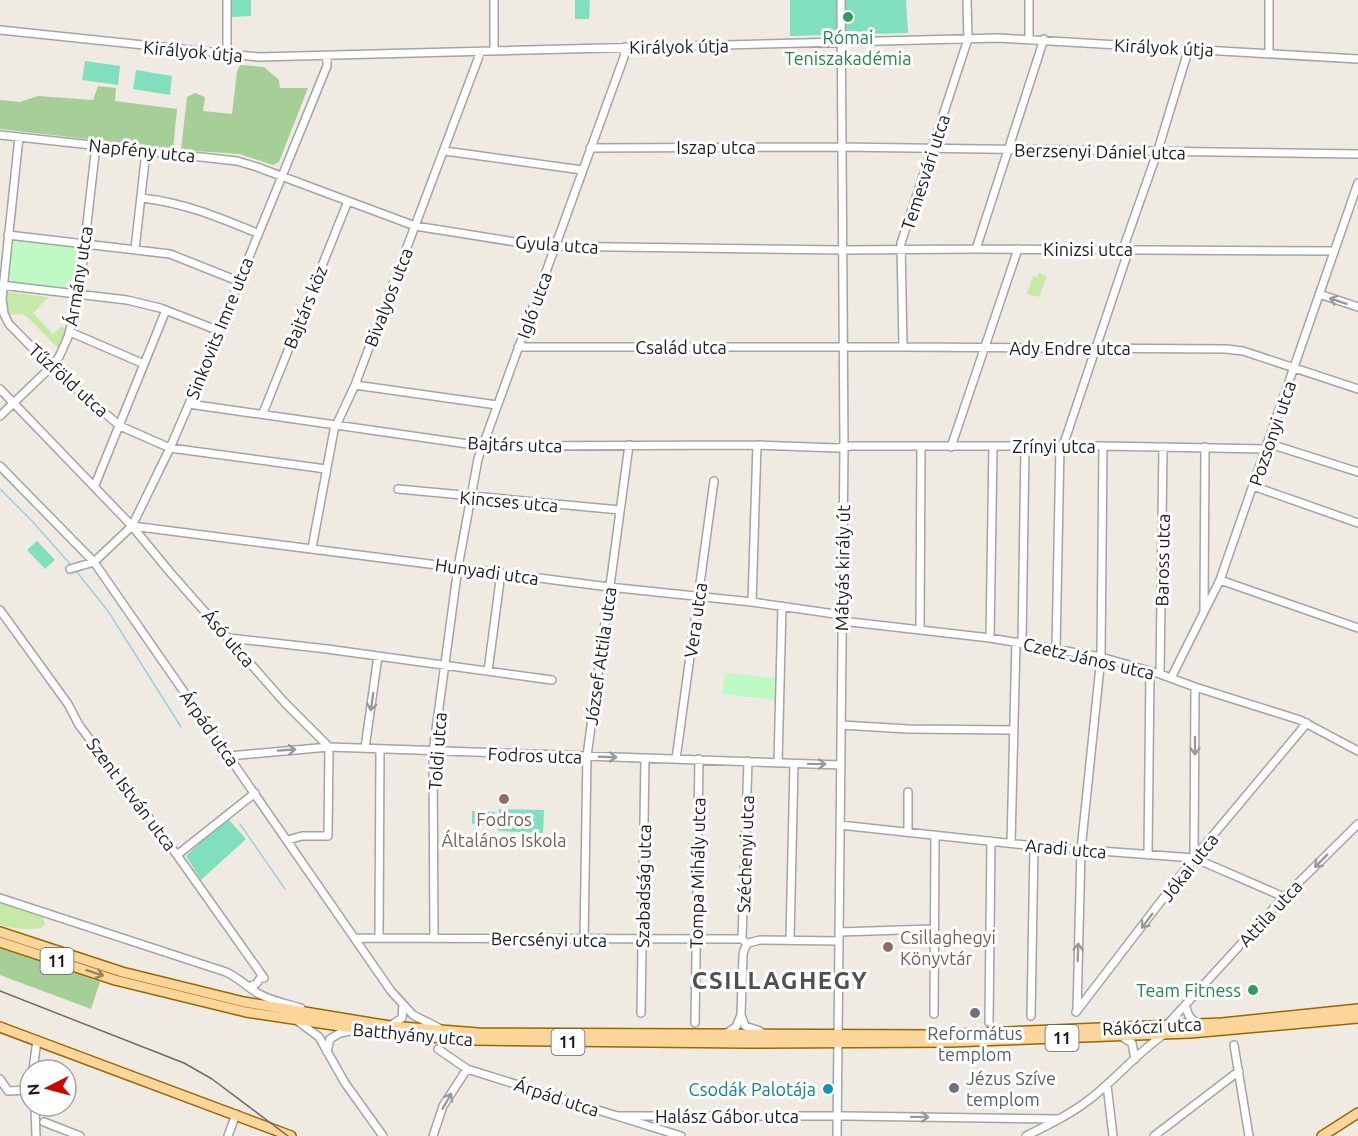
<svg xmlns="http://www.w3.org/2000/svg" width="1358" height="1136" viewBox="0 0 1358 1136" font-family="Ubuntu,sans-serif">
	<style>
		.grass { fill: #c6e9a8 }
		.forest { fill: #a6ce97 }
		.park { fill: #bffac5 }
		.pitch { fill: #80dfbd }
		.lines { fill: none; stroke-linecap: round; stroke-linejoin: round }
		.stream { stroke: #a3cedd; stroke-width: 1.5 }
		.minor-casing { stroke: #a4a4a4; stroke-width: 10 }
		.major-casing { stroke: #976900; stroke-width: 12 }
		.minor { stroke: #fff; stroke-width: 7 }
		.major { stroke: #fcd59a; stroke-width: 9 }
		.tram { stroke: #6b6b6b; stroke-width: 1.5 }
		.oneway { stroke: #999 }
		.oneway2 { stroke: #988262 }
		.leisure-dot { fill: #2e9e5b; stroke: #fff; stroke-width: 2 }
		.education-dot { fill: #8d6e63; stroke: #fff; stroke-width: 2 }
		.worship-dot { fill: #6b7280; stroke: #fff; stroke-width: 2 }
		.culture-dot { fill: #0f9aa8; stroke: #fff; stroke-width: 2 }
		.labels { text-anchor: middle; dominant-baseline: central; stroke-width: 6; stroke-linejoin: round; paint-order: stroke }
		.shield { fill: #fff; stroke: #616161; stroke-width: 1.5 }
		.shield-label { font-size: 16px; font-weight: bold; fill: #1d1d1d }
		.leisure-label { font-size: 18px; fill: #27864d; stroke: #fff }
		.street-label { font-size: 18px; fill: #1d1d1d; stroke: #fff }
		.education-label { font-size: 18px; fill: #785e54; stroke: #fff }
		.worship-label { font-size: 18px; fill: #5b616d; stroke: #fff }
		.culture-label { font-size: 18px; fill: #0d838f; stroke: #fff; text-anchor: end }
		.district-label { font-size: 24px; font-weight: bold; letter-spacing: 1.5px; fill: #505050; stroke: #fff }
	</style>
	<rect width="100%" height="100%" fill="#efebe3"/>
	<path class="grass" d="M1039 273 1047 276 1039 297 1027 294 1033 276 1037 277Z
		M5 292 49 297 33 313 53 334 62 326 66 330 58 348 26 316 20 314 8 315Z
		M0 901 40 914 43 916 45 924 41 928C26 930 14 929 0 925Z"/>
	<path class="forest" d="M240 65 264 67 279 80 280 88H308L279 162 273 165 239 154 181 150 187 97 195 93 205 97 203 111 232 114 237 71Z
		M98 86 116 88 115 101 177 109 173 149 0 129V100L20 102 38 96 93 100Z
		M0 946 100 982 91 1009 0 975Z"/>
	<path class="park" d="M11 238 81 246 77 289 6 281Z
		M725 673 776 678 775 700 722 694Z"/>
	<path class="pitch" d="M231 0H251V16L231 17Z
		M575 0H590L589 19H575Z
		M790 0H906L908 33 790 36Z
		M85 61 120 66 118 85 82 80Z
		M136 70 172 76 170 95 133 89Z
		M37 541 55 560 45 569 27 550Z
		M499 809 544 810 543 833 498 831Z
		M472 811 495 812V825L472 824Z
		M228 819 246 839 201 880 186 856 216 828 218 829Z"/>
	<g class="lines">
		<path class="stream" d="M0 489 32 521 71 565
			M76 571 108 611 181 727
			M240 824 285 889"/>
		<defs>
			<path id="minor" d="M227 0V54
				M1029 0V39
				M0 30 259 57 998 38 1358 59
				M494 51V0
				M1269 52V0
				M0 135 237 161 257 167 415 226 541 246 843 250 976 249 1333 251
				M19 137 2 299 4 314 9 324 51 367 120 426 170 448 326 469
				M590 148 841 147 1358 154
				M445 151 582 170
				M142 198C185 203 218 217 257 233
				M8 235 170 254 238 281
				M135 249 146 152
				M976 249 1044 39
				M1123 249 1157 153 1189 48
				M1 285 127 300 160 308 217 330
				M1319 294 1358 307
				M70 332 144 364
				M518 347H903L1226 349 1243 351 1358 389
				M903 347 901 243 968 39 967 0
				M355 385 497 405
				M0 389 132 526 169 571 285 703 329 747 328 836H302L288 840
				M189 404 482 446 757 445 837 448 851 446H1103L1265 449
				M263 413 348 201
				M0 416 51 367 59 357 68 337 79 294 96 145
				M1267 443 1358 472
				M1063 446 1129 249
				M951 447 1018 249
				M0 466 94 562 391 991 413 1015 439 1028
				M95 485 166 310
				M1253 486 1358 523
				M398 489 620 510
				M132 526 609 587 752 602 842 615
				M312 548 334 430 355 385 481 51
				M70 569 94 562 132 526 170 448 189 404 327 66V56
				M1220 580 1358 628
				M752 602 757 445
				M0 610 68 704 79 725 177 855 264 978
				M1204 610 1205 447
				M842 621 990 638 1101 657 1160 674 1195 687 1300 720 1358 751
				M920 629 921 447
				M229 638 327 649 552 680
				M990 638 993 446
				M1022 643 1025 446
				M1056 649 1060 446
				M488 671 501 573
				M1160 674 1163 447
				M1171 678 1220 580 1358 183
				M841 725 908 729 1014 730
				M365 748 378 656
				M229 756 329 747 841 765
				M676 759 714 481
				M778 763 782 606
				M908 792V832
				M840 825 1034 846 1194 858 1284 897
				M1011 843 1016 642
				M177 855 255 793
				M1148 855 1150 671
				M1194 858 1195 687
				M0 898 226 972C239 978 247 987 259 994 272 1001 287 1004 301 1008
				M839 932 933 929
				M355 938 742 939
				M379 938 380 749
				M434 938 433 752 458 567 478 459 624 57 625 47
				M790 939 794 764
				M584 940 587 756 629 445
				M744 941 742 939 748 761
				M249 987 256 984 262 976
				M1185 1005 1189 1016 1197 1024
				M1077 1011 1081 850 1101 657 1103 446
				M1076 1012 1194 858 1307 723
				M641 1013 645 758
				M934 1014 935 835
				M741 1015 745 1026 760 1031
				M1031 1016 1034 846
				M299 1022 319 1037 345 1083 383 1136
				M989 1022 991 841
				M695 1023 699 759
				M390 1026 402 1018 403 1005
				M1166 1026 1284 897 1358 824
				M727 1033 736 1027 741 1015 743 955 744 950 748 943 760 940 839 941
				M1121 1036 1132 1043 1135 1059
				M1234 1045 1249 1136
				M438 1049 467 1069 681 1136
				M327 1052 330 1039 340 1033 354 1030
				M33 1070 37 1040
				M0 1079 8 1091 30 1090
				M1107 1085 1113 1136
				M35 1106 36 1136
				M618 1116H847L1058 1119
				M44 1122 80 1136
				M228 1136 236 1114
				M433 1136 443 1106 467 1069
				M837 1136 844 448 841 0
				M1026 1136C1048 1125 1071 1114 1090 1099 1116 1079 1137 1053 1163 1035
				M1154 1136 1239 1071"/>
			<path id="major" d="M0 932 122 972 244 1002 390 1026 478 1033 934 1035 1222 1023 1358 1009
				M0 942 115 980 246 1012 400 1035 473 1040 744 1043 950 1042 1190 1033 1358 1018
				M0 1027 291 1136
				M1322 1136 1358 1113"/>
		</defs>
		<use href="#minor" class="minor-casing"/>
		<use href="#major" class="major-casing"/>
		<use href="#minor" class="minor"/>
		<use href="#major" class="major"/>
		<path class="tram" d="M0 991 184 1063 212 1079 288 1136"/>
	</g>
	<defs><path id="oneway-shaft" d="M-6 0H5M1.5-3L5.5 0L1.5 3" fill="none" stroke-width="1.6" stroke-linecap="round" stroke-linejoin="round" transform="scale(1.5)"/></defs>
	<g class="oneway">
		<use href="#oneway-shaft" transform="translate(1338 301) rotate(-162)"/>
		<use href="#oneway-shaft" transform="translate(372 702) rotate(98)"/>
		<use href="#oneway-shaft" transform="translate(1195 746) rotate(90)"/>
		<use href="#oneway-shaft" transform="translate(287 750) rotate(-4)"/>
		<use href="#oneway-shaft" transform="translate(608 757) rotate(2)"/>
		<use href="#oneway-shaft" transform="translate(817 764) rotate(1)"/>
		<use href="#oneway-shaft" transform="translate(1321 861) rotate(135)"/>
		<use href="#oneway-shaft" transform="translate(1147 921) rotate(127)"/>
		<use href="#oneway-shaft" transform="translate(1078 952) rotate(-88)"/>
		<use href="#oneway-shaft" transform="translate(447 1101) rotate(-60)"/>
		<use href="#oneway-shaft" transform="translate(920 1117) rotate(1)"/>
	</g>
	<use class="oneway2" href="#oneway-shaft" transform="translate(95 973) rotate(18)"/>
	<g class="leisure-dot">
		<circle cx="848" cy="17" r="6"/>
		<circle cx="1253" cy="990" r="6"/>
	</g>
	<g class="education-dot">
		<circle cx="504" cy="799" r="6"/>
		<circle cx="888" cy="947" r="6"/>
	</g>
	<g class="worship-dot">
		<circle cx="975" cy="1013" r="6"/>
		<circle cx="954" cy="1088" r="6"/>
	</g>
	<circle class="culture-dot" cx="828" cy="1089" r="6"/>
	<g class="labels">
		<g class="shield">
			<rect x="40.5" y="948" width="33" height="26" rx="4.5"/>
			<rect x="1045.5" y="1025" width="33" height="26" rx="4.5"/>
			<rect x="551.5" y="1029" width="33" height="26" rx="4.5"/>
		</g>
		<g class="shield-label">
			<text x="57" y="961">11</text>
			<text x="1062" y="1038">11</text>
			<text x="568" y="1042">11</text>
		</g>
		<g class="leisure-label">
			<text x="848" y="37">Római<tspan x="848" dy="21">Teniszakadémia</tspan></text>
			<text x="1241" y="990" text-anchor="end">Team Fitness</text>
		</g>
		<g class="street-label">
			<text transform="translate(679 46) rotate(-1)">Királyok útja</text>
			<text transform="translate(1164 47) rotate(3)">Királyok útja</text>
			<text transform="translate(193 51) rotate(5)">Királyok útja</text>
			<text x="716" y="147">Iszap utca</text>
			<text transform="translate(142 150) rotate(6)">Napfény utca</text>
			<text transform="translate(1100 151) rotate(1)">Berzsenyi Dániel utca</text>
			<text transform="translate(925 172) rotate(-72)">Temesvári utca</text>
			<text transform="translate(557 244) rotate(4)">Gyula utca</text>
			<text x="1088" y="249">Kinizsi utca</text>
			<text transform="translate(78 276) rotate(-81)">Ármány utca</text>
			<text transform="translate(388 297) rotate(-69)">Bivalyos utca</text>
			<text transform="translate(534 305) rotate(-70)">Igló utca</text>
			<text transform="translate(305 307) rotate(-68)">Bajtárs köz</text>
			<text transform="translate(219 328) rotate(-68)">Sinkovits Imre utca</text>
			<text x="681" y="347">Család utca</text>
			<text x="1070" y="348">Ady Endre utca</text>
			<text transform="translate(69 380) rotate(42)">Tűzföld utca</text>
			<text transform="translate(1272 433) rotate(-71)">Pozsonyi utca</text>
			<text transform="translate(515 444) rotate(2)">Bajtárs utca</text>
			<text x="1054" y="446">Zrínyi utca</text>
			<text transform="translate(509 501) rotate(5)">Kincses utca</text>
			<text transform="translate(1162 560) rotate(-89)">Baross utca</text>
			<text transform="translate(842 568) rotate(-89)">Mátyás király út</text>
			<text transform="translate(487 571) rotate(8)">Hunyadi utca</text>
			<text transform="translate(695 620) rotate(-82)">Vera utca</text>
			<text transform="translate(229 638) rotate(49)">Ásó utca</text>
			<text transform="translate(600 656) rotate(-82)">József Attila utca</text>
			<text transform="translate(1089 658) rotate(13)">Czetz János utca</text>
			<text transform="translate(210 728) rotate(55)">Árpád utca</text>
			<text transform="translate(437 751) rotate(-86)">Toldi utca</text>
			<text transform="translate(535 755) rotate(2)">Fodros utca</text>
			<text transform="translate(132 794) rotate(53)">Szent István utca</text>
			<text transform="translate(1066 848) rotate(5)">Aradi utca</text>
			<text transform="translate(745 854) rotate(-88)">Széchenyi utca</text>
			<text transform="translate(1189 867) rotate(-52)">Jókai utca</text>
			<text transform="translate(697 873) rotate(-89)">Tompa Mihály utca</text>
			<text transform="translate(643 886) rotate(-89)">Szabadság utca</text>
			<text transform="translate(1270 913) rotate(-47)">Attila utca</text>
			<text transform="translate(549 939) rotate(1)">Bercsényi utca</text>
			<text transform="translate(1152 1026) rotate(-3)">Rákóczi utca</text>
			<text transform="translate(413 1034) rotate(5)">Batthyány utca</text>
			<text transform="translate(557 1097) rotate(18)">Árpád utca</text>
			<text x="727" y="1116">Halász Gábor utca</text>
		</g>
		<g class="education-label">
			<text x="504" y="819">Fodros<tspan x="504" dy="21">Általános Iskola</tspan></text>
			<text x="900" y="937" text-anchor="start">Csillaghegyi<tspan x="900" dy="21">Könyvtár</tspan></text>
		</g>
		<g class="worship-label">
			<text x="975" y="1033">Református<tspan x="975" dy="21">templom</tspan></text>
			<text x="966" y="1078" text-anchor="start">Jézus Szíve<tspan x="966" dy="21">templom</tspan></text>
		</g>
		<g class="culture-label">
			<text x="816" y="1089">Csodák Palotája</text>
		</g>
		<g class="district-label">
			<text x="780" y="980">CSILLAGHEGY</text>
		</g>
	</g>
	<g transform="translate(48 1088) rotate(264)"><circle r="28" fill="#ffffff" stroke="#a5a5a5" stroke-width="1.5"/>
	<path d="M0-4.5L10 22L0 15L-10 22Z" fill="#cb0600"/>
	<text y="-9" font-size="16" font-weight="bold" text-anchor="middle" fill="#1d1d1d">N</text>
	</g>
</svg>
